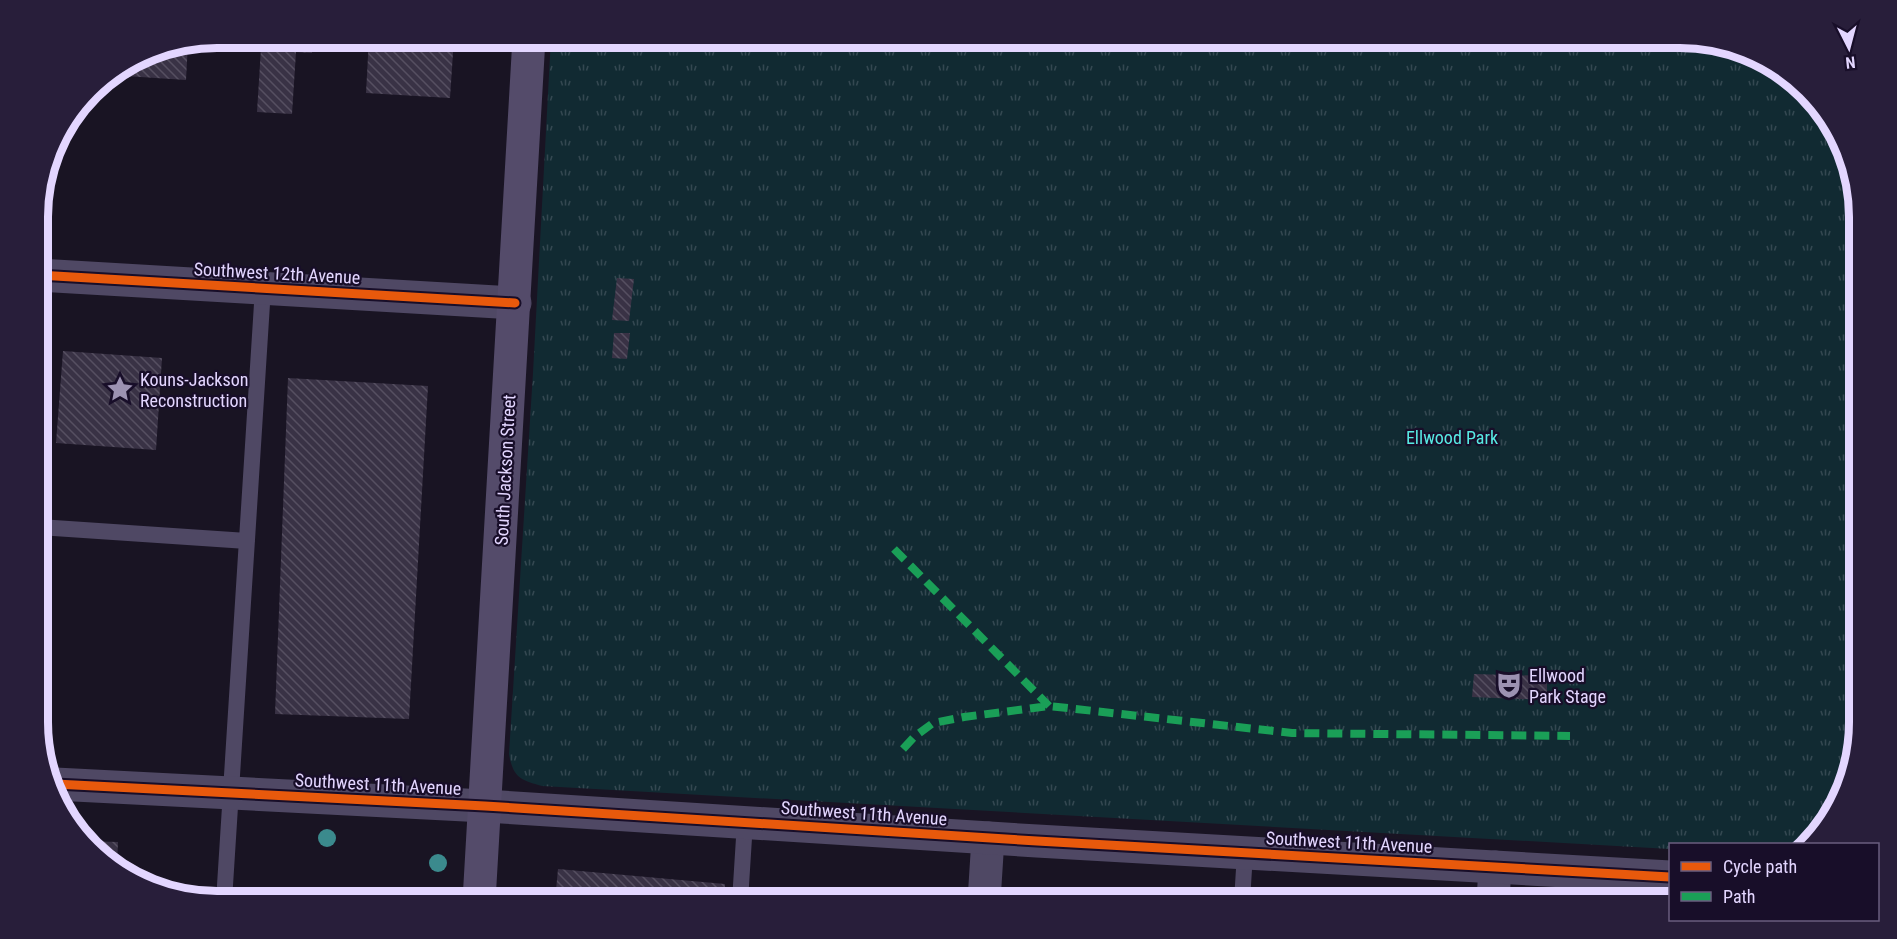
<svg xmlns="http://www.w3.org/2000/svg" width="1897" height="939" viewBox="0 0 1897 939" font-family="'Roboto Condensed',sans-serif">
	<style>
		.park { fill: url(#park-tufts) }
		.building { fill: url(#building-back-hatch) }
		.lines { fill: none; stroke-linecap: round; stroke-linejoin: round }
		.service { stroke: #4f4864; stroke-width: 16 }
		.minor { stroke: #4f4864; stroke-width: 33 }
		.tertiary { stroke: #4f4864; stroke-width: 33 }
		.secondary { stroke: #544b6a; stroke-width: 33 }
		.quiet { stroke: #1a9f57; stroke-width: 8; stroke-dasharray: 15 8; stroke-linecap: butt }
		.cycleway-casing { stroke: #180e29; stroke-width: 13 }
		.cycleway { stroke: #e8590c; stroke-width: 9 }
		.tree { fill: #3b8a8d }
		.labels { text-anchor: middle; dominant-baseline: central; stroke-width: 4.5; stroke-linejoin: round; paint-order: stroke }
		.street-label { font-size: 18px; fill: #e3d6ff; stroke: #180e29 }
		.poi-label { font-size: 18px; fill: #e3d6ff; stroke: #180e29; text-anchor: start }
		.park-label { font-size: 18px; fill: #57eae3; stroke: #180e29 }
		.rim { fill: none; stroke: #e3d6ff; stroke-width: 8 }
	</style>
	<defs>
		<pattern id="park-tufts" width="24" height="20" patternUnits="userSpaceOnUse" patternTransform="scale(1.5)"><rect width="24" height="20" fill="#112a32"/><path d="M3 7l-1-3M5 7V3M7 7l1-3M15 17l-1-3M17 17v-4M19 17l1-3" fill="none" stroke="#344851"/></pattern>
		<pattern id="building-back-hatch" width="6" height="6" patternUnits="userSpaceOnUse" patternTransform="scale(1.5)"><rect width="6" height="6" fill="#393245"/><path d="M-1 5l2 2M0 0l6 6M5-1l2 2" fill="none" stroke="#564f61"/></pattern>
	</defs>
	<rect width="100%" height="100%" fill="#191423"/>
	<path class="park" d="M551 38H1680L1759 56 1823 108 1858 194 1859 723 1841 801 1803 844H1670V849L542 786C520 780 513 777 509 754L533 373Z"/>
	<path class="building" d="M241 38H313L312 53 296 52 292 114 257 112 261 48 240 47Z
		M369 38H454L450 98 366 93Z
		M188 43 186 80 110 75 148 51Z
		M617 278 634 279 629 321 612 320Z
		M614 333H630L627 359 612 358Z
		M63 351 162 358 156 450 56 443Z
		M288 378 428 386 409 719 275 714Z
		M1474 674 1547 676V700L1472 697Z
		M86 841 118 842 117 866Z
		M558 869 725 884 724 901H555Z
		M755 892 921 895V901H755Z
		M1061 898 1096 899V901H1061Z"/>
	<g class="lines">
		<path class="service" d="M39 527 247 541
			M224 901 263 288
			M740 901 745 822
			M1242 901 1245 853"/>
		<path class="minor" d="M984 901 988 838
			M1493 901 1495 867"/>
		<path class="tertiary" d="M38 275 515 303
			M55 784 485 806 1037 841 1670 877"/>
		<path class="secondary" d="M479 901 529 38"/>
		<path class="quiet" d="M894 549 1049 706
			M903 749 914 737 933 723 964 717 1049 706 1292 733 1570 736"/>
		<defs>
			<path id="cycleway" d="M38 275 515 303
				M55 784 485 806 1037 841 1670 877"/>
		</defs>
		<use href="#cycleway" class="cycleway-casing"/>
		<use href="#cycleway" class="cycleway"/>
	</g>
	<g class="tree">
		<circle cx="327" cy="838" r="9"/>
		<circle cx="438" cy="863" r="9"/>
	</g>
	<defs>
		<symbol id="sight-bare" viewBox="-9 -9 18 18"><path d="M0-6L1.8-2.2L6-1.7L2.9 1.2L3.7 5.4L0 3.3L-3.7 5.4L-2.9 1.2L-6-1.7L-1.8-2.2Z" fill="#9c92b2" stroke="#180e29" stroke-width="2.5" paint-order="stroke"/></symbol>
		<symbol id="theatre-bare" viewBox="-9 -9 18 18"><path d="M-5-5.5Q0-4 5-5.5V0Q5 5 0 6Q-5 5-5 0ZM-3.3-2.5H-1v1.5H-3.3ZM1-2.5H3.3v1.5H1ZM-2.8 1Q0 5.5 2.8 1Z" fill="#9c92b2" stroke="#180e29" stroke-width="2.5" paint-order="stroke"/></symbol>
	</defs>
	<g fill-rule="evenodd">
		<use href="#sight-bare" x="101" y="370" width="38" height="38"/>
		<use href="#theatre-bare" x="1490" y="666" width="38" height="38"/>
	</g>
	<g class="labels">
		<g class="street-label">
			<text transform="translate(277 273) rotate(3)">Southwest 12th Avenue</text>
			<text transform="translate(505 470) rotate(-87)">South Jackson Street</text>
			<text transform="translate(378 784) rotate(3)">Southwest 11th Avenue</text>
			<text transform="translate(864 813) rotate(4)">Southwest 11th Avenue</text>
			<text transform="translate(1349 842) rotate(3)">Southwest 11th Avenue</text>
		</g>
		<g class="poi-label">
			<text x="140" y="379">Kouns-Jackson<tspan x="140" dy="21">Reconstruction</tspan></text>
			<text x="1529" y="675">Ellwood<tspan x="1529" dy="21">Park Stage</tspan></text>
		</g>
		<g class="park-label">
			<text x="1452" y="437">Ellwood Park</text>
		</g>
	</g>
	<path d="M0 0H1897V939H0ZM217 48H1680A169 169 0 0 1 1849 217V722A169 169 0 0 1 1680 891H217A169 169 0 0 1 48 722V217A169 169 0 0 1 217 48Z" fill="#281e3a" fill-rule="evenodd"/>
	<path class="rim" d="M217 48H1680A169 169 0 0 1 1849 217V722A169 169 0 0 1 1680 891H217A169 169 0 0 1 48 722V217A169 169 0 0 1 217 48Z"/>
	<rect x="1669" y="843" width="210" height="78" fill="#180e29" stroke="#695e7f" stroke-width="1.5"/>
	<rect x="1681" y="862" width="30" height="9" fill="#e8590c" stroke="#695e7f" stroke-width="1.5"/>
	<text x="1723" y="873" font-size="18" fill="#e3d6ff">Cycle path</text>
	<rect x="1681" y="892" width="30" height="9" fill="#1a9f57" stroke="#695e7f" stroke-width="1.5"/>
	<text x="1723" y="903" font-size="18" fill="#e3d6ff">Path</text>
	<g transform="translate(1849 48) rotate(174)" stroke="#180e29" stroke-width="4.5" paint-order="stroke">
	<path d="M0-4.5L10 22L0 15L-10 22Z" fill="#e3d6ff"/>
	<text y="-9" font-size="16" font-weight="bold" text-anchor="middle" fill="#e3d6ff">N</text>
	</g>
</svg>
